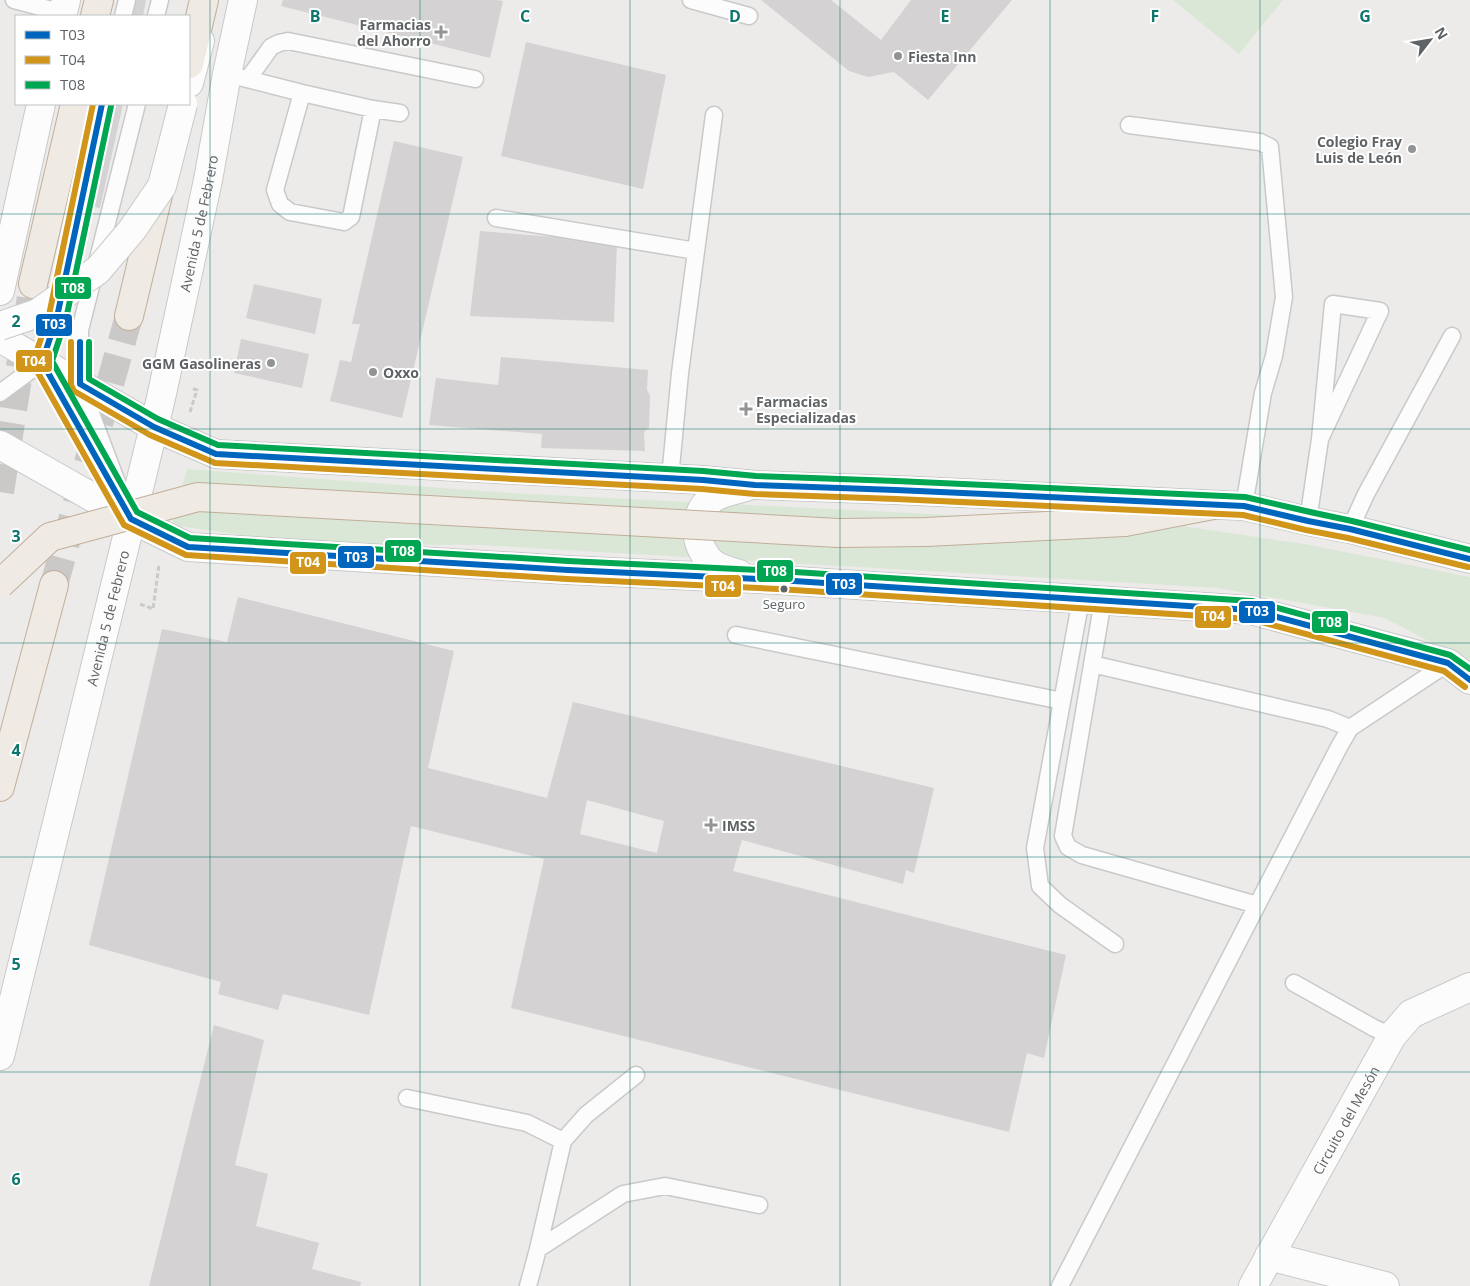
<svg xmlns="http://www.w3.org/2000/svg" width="1470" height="1286" viewBox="0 0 1470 1286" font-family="'Open Sans',sans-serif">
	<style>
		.green { fill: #dae7d6 }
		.building { fill: #d4d2d2; fill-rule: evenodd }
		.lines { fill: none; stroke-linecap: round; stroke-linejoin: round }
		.highway-tunnel { stroke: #cac9c8; stroke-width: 28; stroke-dasharray: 28 14; stroke-linecap: butt }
		.lane-casing { stroke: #cac9c9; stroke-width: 19 }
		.street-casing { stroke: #cac9c9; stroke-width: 30 }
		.secondary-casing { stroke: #c9c9c9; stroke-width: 30 }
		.highway-casing { stroke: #c1ae9a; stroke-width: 30 }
		.path { stroke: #c8cbc9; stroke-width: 3; stroke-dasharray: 5 2.5; stroke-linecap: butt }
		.lane { stroke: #fcfcfc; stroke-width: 16 }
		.street { stroke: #fcfcfc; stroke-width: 28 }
		.secondary { stroke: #fcfcfc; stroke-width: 28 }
		.highway { stroke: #efeae3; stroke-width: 28 }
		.secondary-bridge-casing { stroke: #c9c9c9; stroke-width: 30; stroke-linecap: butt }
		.highway-bridge-casing { stroke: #c1ae9a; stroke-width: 30; stroke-linecap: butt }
		.secondary-bridge { stroke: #fcfcfc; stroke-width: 28 }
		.highway-bridge { stroke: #efeae3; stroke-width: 28 }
		.bus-1-casing { stroke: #fff; stroke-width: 10 }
		.bus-2-casing { stroke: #fff; stroke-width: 10 }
		.bus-3-casing { stroke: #fff; stroke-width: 10 }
		.bus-1 { stroke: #0065bd; stroke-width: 6 }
		.bus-2 { stroke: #d1951a; stroke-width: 6 }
		.bus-3 { stroke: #00a651; stroke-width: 6 }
		.grid { fill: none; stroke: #0f766e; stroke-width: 1; stroke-opacity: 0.55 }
		.poi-dot { fill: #919394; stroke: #fff; stroke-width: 2 }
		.bus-dot { fill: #5f6366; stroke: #fff; stroke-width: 2 }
		.labels { text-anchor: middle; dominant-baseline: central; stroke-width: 4; stroke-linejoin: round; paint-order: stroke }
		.bus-label { font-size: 13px; fill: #5f6366; stroke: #fff }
		.poi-label { font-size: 14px; font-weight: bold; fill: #5f6366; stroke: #fff; text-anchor: start }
		.street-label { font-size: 14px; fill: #5f6366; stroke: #fff }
		.grid-label { font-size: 16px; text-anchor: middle; font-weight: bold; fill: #0f766e; stroke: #fff; stroke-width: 4; stroke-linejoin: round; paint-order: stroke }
		.line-badge { stroke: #fff; stroke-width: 2 }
		.badge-label { font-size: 14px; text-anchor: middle; font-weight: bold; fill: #fff }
	</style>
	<rect width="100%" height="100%" fill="#edebe9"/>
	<path class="green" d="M1173 0H1283L1239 54Z
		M187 469 511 493 1072 521 1168 524 1305 544 1470 577V663L1385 618 1218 588 480 545 302 544 172 525Z"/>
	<path class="building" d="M134 0H146L143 16H131Z
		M283 0H496L503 1 490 58 281 6Z
		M761 0H831L881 40 911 0H1012L928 100 894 72 868 77 849 71Z
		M526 42 666 75 643 189 501 156Z
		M111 104H123L100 208 89 206Z
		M394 141 463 157 402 418 330 401 340 360 351 362 360 324H352Z
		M480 231 617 242 614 322 470 316Z
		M254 284 322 299 315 334 246 318Z
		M241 339 309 354 302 388 234 373Z
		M501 357 648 370 647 390 650 395 649 428 644 432 645 451 541 448 542 434 429 425 436 378 498 385Z
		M238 597 454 651 428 768 547 798 573 702 934 788 914 873 906 870 903 884 742 840 733 871 1066 955 1044 1058 1027 1053 1009 1132 511 1008 544 859 411 826 369 1015 283 994 278 1010 218 994 221 982 89 945 162 629 227 642ZM587 800 664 821 657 853 580 834Z
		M214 1025 264 1040 235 1165 268 1174 256 1226 319 1243 312 1269 361 1282 360 1286H149Z"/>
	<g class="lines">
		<path class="highway-tunnel" d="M0 492 33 284
			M54 585 129 316"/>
		<defs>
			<path id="lane" d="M14 0 63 13
				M691 0 749 16
				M123 16 127 0
				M156 16 160 0
				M239 77 302 93 373 109 400 113
				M248 79 271 47 279 43 288 41 475 79
				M302 93 275 190 280 204 290 212 344 222 351 217 373 109
				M1129 125 1260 142 1270 147 1284 297 1274 356 1263 393 1244 506
				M496 218 696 251
				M1333 304 1380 311 1320 439Z
				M45 367 104 472
				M0 393 42 362 57 317 102 104
				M670 478 680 373 714 115
				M130 517 80 384V330L137 104
				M1308 521 1320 439
				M1350 529 1366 494 1452 336
				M1081 599 1035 848 1040 886 1060 905 1115 944
				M1103 600 1063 836 1068 847 1082 855 1257 905
				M736 635 1062 701
				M1350 728 1448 663
				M1294 983 1374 1028 1392 1036
				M407 1098 527 1123 563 1141
				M538 1249 623 1194 665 1186 759 1205
				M528 1286 538 1249 563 1141 586 1115 636 1075
				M1060 1286 1339 747 1350 728 1328 719 1092 664"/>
			<g id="street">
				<path d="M1269 1256 1385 1286"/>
				<path id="s1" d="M1253 1286 1392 1036 1411 1014 1470 987"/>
			</g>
			<g id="secondary">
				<path d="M62 16 66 0"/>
				<path d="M189 83 200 41"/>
				<path d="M0 291 41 104"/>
				<path d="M0 338 154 427 216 454 703 480 755 485 896 490 1244 506 1308 521 1350 529 1470 559"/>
				<path d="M0 445 131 519 188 547 568 570 778 580 1251 610 1448 663 1470 680"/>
				<path d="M739 574C729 571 719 569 711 562 708 560 706 556 704 553 693 535 695 510 713 498 723 492 735 490 746 487"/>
				<path id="s2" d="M0 1056 161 398 208 180 227 74 243 0"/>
			</g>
			<path id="highway" d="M95 16 99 0
				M189 64 204 0
				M33 284 75 104
				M129 316 159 191
				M838 533 926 532 1125 522 1213 505
				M0 787 54 585"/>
		</defs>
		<use href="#lane" class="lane-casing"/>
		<use href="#street" class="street-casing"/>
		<use href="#secondary" class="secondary-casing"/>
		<use href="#highway" class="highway-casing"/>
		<path class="path" d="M190 412 197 390 191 388
			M140 604 153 609 159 565"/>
		<use href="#lane" class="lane"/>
		<use href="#street" class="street"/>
		<use href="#secondary" class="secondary"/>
		<use href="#highway" class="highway"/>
		<defs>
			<path id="secondary-bridge" d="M0 326 38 313 98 270 132 230 162 186 183 104"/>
			<path id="highway-bridge" d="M0 584 50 537 198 497 838 533"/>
		</defs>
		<use href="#secondary-bridge" class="secondary-bridge-casing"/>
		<use href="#highway-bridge" class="highway-bridge-casing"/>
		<use href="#secondary-bridge" class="secondary-bridge"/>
		<use href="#highway-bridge" class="highway-bridge"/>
		<defs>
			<path id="bus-1" d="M102 104 57 317 42 362 131 519 188 547 568 570 778 580 1251 610 1448 663 1470 680
				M80 342V384L154 427 216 454 703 480 755 485 896 490 1244 506 1308 521 1350 529 1470 559"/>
			<path id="bus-2" d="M93 104 49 315 34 359 33 364 124 525 186 555 567 579 778 589 1250 619 1444 671 1465 687
				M71 342V385L74 391 150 435 215 463 702 489 755 494 896 499 1243 515 1306 530 1348 538 1468 567"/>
			<path id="bus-3" d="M111 106 66 319 52 361 137 512 190 538 568 561 779 571 1252 601 1450 655 1470 669
				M89 342V379L158 419 218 445 703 471 756 476 896 481 1245 497 1310 512 1352 521 1470 550"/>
		</defs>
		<use href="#bus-1" class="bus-1-casing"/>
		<use href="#bus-2" class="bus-2-casing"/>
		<use href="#bus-3" class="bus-3-casing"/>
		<use href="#bus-1" class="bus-1"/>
		<use href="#bus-2" class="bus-2"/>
		<use href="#bus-3" class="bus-3"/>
	</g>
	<path class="grid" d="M210 0V1286M420 0V1286M630 0V1286M840 0V1286M1050 0V1286M1260 0V1286M0 214H1470M0 429H1470M0 643H1470M0 857H1470M0 1072H1470"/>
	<g class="poi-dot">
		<path d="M438.5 24.5h5v5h5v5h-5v5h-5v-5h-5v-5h5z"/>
		<circle cx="898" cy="56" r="5"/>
		<circle cx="1412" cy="149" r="5"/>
		<circle cx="271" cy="363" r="5"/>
		<circle cx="373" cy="372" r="5"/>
		<path d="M743.5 401.5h5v5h5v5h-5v5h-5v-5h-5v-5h5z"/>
		<path d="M708.5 817.5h5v5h5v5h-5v5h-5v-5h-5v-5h5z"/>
	</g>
	<circle class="bus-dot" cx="784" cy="589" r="4.5"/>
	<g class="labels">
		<g class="bus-label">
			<text x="784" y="604">Seguro</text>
		</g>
		<g class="poi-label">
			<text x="431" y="24" text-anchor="end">Farmacias<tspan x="431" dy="16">del Ahorro</tspan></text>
			<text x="908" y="56">Fiesta Inn</text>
			<text x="1402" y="141" text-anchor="end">Colegio Fray<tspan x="1402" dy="16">Luis de León</tspan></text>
			<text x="261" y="363" text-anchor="end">GGM Gasolineras</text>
			<text x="383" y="372">Oxxo</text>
			<text x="756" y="401">Farmacias<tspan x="756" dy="16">Especializadas</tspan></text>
			<text x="722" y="825">IMSS</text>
		</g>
		<g class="street-label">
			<text stroke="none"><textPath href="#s2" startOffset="856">Avenida 5 de Febrero</textPath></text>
			<text stroke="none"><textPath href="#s2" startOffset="451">Avenida 5 de Febrero</textPath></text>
			<text stroke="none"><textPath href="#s1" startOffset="190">Circuito del Mesón</textPath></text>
		</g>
	</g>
	<g class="grid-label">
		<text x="315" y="22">B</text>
		<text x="525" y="22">C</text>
		<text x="735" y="22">D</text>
		<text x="945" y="22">E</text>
		<text x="1155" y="22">F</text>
		<text x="1365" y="22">G</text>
		<text x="16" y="327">2</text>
		<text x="16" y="542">3</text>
		<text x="16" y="756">4</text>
		<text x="16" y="970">5</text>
		<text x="16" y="1185">6</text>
	</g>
	<g class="line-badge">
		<rect x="54" y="276" width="38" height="24" rx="5" fill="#00a651"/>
		<rect x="35" y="313" width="38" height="24" rx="5" fill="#0065bd"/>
		<rect x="15" y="349" width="38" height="24" rx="5" fill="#d1951a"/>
		<rect x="384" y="539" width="38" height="24" rx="5" fill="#00a651"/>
		<rect x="337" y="545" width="38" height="24" rx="5" fill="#0065bd"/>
		<rect x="289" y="551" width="38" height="24" rx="5" fill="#d1951a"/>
		<rect x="756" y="559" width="38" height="24" rx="5" fill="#00a651"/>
		<rect x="825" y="572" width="38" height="24" rx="5" fill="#0065bd"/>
		<rect x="704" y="574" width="38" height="24" rx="5" fill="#d1951a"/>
		<rect x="1238" y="600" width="38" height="24" rx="5" fill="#0065bd"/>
		<rect x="1194" y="605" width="38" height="24" rx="5" fill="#d1951a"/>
		<rect x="1311" y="610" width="38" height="24" rx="5" fill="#00a651"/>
	</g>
	<g class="badge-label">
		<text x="73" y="293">T08</text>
		<text x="54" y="329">T03</text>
		<text x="34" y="366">T04</text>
		<text x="403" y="556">T08</text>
		<text x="356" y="562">T03</text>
		<text x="308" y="567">T04</text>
		<text x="775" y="576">T08</text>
		<text x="844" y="589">T03</text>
		<text x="723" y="591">T04</text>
		<text x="1257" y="616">T03</text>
		<text x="1213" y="621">T04</text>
		<text x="1330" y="627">T08</text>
	</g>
	<rect x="15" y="15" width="175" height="90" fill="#ffffff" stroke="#bfc1c2"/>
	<rect x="25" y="31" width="25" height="8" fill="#0065bd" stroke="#bfc1c2"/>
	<text x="60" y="40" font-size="15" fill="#5f6366">T03</text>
	<rect x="25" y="56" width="25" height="8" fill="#d1951a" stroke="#bfc1c2"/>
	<text x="60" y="65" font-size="15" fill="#5f6366">T04</text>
	<rect x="25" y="81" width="25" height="8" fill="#00a651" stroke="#bfc1c2"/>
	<text x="60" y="90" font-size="15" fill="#5f6366">T08</text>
	<g transform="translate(1430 40) rotate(59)" stroke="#ffffff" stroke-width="4" paint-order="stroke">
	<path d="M0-4L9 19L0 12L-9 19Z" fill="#5f6366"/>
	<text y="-8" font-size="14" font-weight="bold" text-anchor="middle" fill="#5f6366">N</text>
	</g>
</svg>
